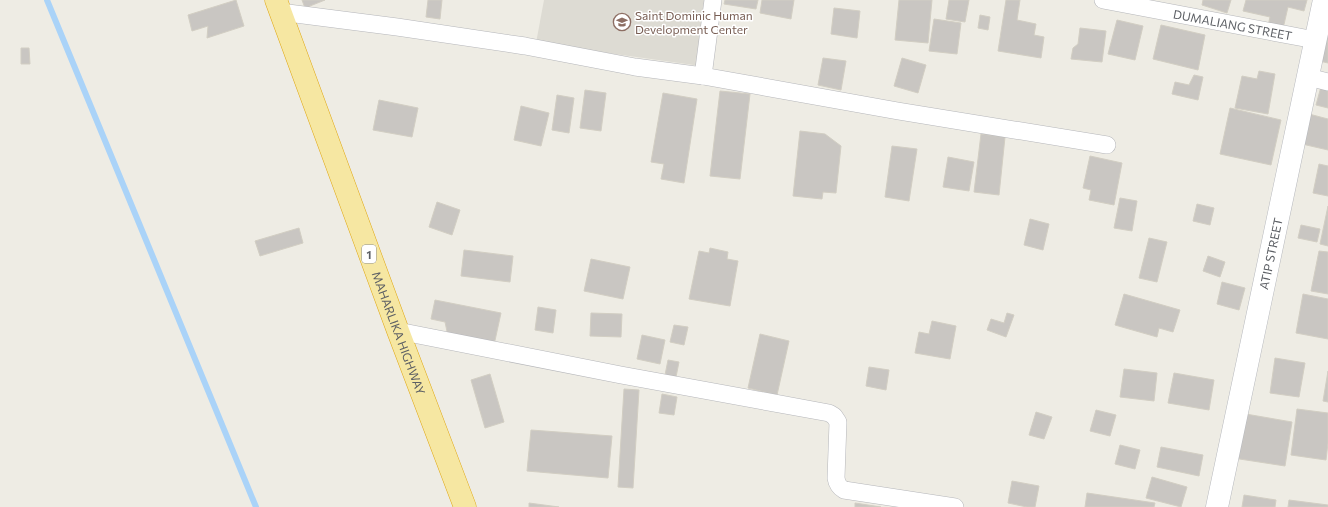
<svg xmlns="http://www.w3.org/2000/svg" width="1328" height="507" viewBox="0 0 1328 507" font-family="Commissioner,sans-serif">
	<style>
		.education { fill: #dddbd3 }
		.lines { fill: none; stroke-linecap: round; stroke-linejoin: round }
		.stream { stroke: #aad3f8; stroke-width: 6 }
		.building { fill: #c9c6c2; stroke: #d2cec3 }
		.minor-casing { stroke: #b5b6ba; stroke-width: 18 }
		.secondary-casing { stroke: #b6b8bd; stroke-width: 23 }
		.trunk-casing { stroke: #e0a712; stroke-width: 23 }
		.minor { stroke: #fff; stroke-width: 17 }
		.secondary { stroke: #fff; stroke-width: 22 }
		.trunk { stroke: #f6e7a2; stroke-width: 22 }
		.labels { text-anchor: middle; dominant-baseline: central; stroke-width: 3; stroke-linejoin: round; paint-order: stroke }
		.shield { fill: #fff; stroke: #8d8f92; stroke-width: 1 }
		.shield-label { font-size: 11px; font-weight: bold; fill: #5c5f64 }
		.education-label { font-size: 12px; fill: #785e54; stroke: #fff; text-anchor: start }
		.street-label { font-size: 12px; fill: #5c5f64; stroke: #fff }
	</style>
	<rect width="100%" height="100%" fill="#eeece4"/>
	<path class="education" d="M544 0H707L701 66 536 43Z"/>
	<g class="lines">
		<path class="stream" d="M47 0 256 507"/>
	</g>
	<path class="building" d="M236 0 244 26 207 38 208 26 192 31 188 15Z
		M302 0H325L305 8Z
		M428 0H442L440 19 426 17Z
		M725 0H758L756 9 724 4Z
		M762 0H794L791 19 760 13Z
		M899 0H932L928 43 895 40Z
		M949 0H969L965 22 946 19Z
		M1006 0H1020L1017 20 1036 24 1034 35 1044 37 1041 58 998 51Z
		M1203 0H1231L1227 13 1202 5Z
		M1246 0H1307L1304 11 1288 7 1282 33 1267 30 1270 17 1243 11Z
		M834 8 860 11 857 38 831 34Z
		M980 15 990 17 988 30 978 28Z
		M934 19 961 23 957 54 929 51Z
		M1117 20 1143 26 1135 60 1108 54Z
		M1161 25 1205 35 1198 70 1153 59Z
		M1080 28 1106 31 1102 62 1071 59 1073 48 1078 44Z
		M1328 33V63L1315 60Z
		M21 48H29L30 64H21Z
		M823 58 846 61 841 90 818 85Z
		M902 58 926 65 918 93 894 86Z
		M1259 71 1275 74 1268 114 1235 108 1242 76 1257 79Z
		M1194 75 1203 77 1198 100 1172 94 1175 82 1189 85Z
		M1322 83 1328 85V108L1316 105Z
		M585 90 606 93 601 131 580 128Z
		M720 91 750 94 740 179 710 176Z
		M663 93 697 99 684 183 661 179 664 164 651 162Z
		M557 95 574 98 569 133 552 130Z
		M379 100 418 108 412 137 373 130Z
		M521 106 549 113 541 146 514 140Z
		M1230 108 1281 120 1271 165 1220 154Z
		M1309 114 1328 119V150L1302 144Z
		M800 131 825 134 841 146 836 193 823 192 822 199 793 196Z
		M981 134 1005 137 999 195 974 192Z
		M892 146 917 149 909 201 885 197Z
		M1090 156 1122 163 1114 205 1089 200 1091 190 1083 188Z
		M948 157 974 162 969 191 943 187Z
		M1319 164 1328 166V196L1313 193Z
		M1120 198 1137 201 1132 231 1114 228Z
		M437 202 460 210 452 235 429 227Z
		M1197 204 1214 208 1210 225 1193 221Z
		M1328 206V246L1320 244Z
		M1030 219 1049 224 1043 250 1024 245Z
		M1301 225 1320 229 1317 242 1298 238Z
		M299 228 303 243 260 256 255 241Z
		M1149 238 1167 242 1157 282 1139 278Z
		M710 248 728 252 727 259 738 261 730 306 689 299 699 251 709 253Z
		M464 250 513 256 510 282 461 276Z
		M1319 251 1328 252V294L1311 291Z
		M1208 256 1225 262 1220 277 1203 271Z
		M591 259 630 267 623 299 584 291Z
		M1222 282 1245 288 1239 310 1217 304Z
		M1124 294 1180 310 1173 332 1159 328 1157 337 1115 325Z
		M1303 294 1328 299V339L1296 333Z
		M435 300 501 313 494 345 448 336 445 322 431 319Z
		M538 307 556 310 553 333 535 330Z
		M591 313 622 314 621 337 590 336Z
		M1007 313 1014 315 1006 337 987 330 991 319 1004 323Z
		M932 321 956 326 950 359 915 353 919 332 929 334Z
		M674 325 688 327 684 345 670 342Z
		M760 334 789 341 777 395 748 388Z
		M642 335 665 340 660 364 637 359Z
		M1275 358 1305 363 1299 397 1270 393Z
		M668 360 679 362 676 377 665 375Z
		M869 367 889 370 886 390 866 386Z
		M1124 369 1157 373 1154 401 1120 397Z
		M1328 371V402L1323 401Z
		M1174 373 1214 380 1209 410 1168 403Z
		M490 374 504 422 485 428 471 380Z
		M624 389 639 390 633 488 618 487Z
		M662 394 677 397 674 415 659 413Z
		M1297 409 1328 413V443L1326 460 1291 455Z
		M1096 410 1116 415 1110 436 1090 431Z
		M1036 412 1052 417 1044 439 1029 435Z
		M1240 413 1292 422 1285 466 1233 458Z
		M531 430 612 436 608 478 527 471Z
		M1120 445 1140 450 1135 469 1115 464Z
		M1161 447 1203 455 1199 476 1157 467Z
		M1152 477 1187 487 1181 507 1146 498Z
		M1012 481 1039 486 1035 507H1027L1008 503Z
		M1087 493 1155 503 1154 507H1085Z
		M1244 495 1276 500 1275 507H1242Z
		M1289 500 1328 505V507H1288Z
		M529 503 559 507H529Z
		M855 503 881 507H855Z"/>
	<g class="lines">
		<defs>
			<g id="minor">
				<path id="s1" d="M1103 0 1315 40"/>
				<path d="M280 12 397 27 525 46 635 67 703 76 898 111 1107 145"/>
				<path d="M703 76 713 0"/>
				<path d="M1308 77 1328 82"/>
				<path d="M398 331 621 375 829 413 834 416 838 422 836 478C837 484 839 487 844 490L955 507"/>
			</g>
			<g id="secondary">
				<path id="s2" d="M1217 507 1324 0"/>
			</g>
			<g id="trunk">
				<path id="s3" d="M276 0 398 331 465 507"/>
			</g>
		</defs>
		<use href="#minor" class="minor-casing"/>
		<use href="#secondary" class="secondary-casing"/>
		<use href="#trunk" class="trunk-casing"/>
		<use href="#minor" class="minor"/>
		<use href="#secondary" class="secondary"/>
		<use href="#trunk" class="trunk"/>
	</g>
	<defs>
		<symbol id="school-ring" viewBox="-11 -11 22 22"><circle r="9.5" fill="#fff" stroke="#8d6e63" stroke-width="1.5"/><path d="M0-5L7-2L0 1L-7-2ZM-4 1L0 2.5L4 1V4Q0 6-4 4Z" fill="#8d6e63"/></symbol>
	</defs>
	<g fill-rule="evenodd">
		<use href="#school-ring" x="612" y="12" width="20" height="20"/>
	</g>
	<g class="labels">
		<rect class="shield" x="362" y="245" width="14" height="18" rx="3"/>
		<g class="shield-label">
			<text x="369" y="254">1</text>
		</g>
		<g class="education-label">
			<text x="635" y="15">Saint Dominic Human<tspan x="635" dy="14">Development Center</tspan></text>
		</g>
		<g class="street-label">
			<text stroke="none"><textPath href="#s1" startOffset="132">DUMALIANG STREET</textPath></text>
			<text stroke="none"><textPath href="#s2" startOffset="259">ATIP STREET</textPath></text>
			<text stroke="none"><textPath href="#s3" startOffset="355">MAHARLIKA HIGHWAY</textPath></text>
		</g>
	</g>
</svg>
